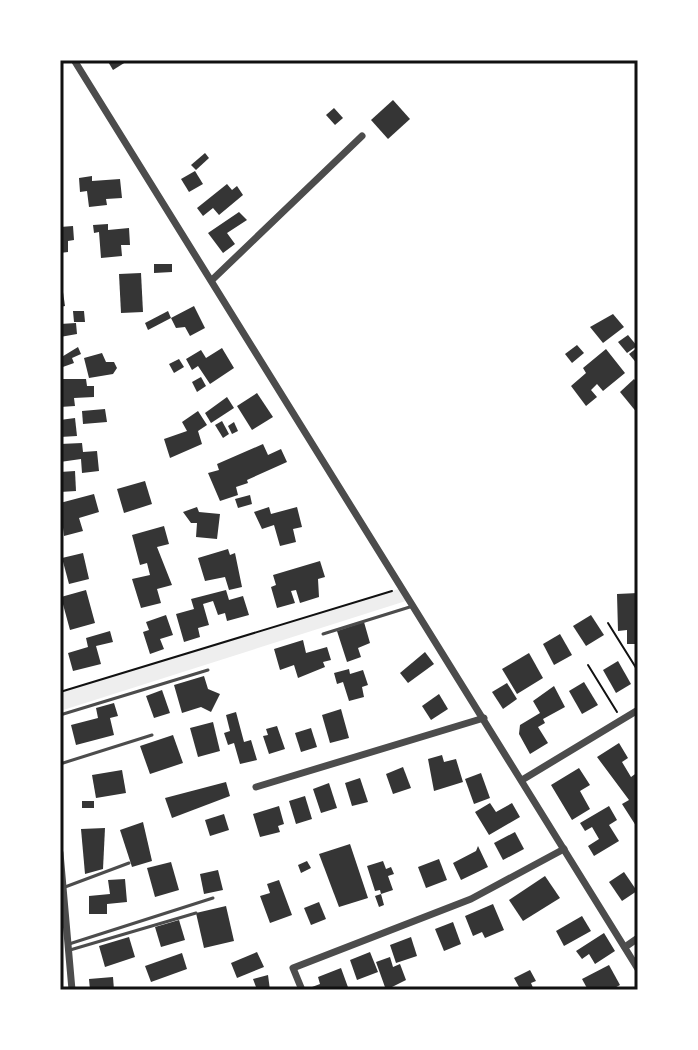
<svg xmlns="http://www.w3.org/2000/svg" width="698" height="1050" font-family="'Golos Text',sans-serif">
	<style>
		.green { fill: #eee }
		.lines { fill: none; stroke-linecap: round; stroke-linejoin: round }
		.stream { stroke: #d9d9d9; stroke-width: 4 }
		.building { fill: #353535 }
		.path { stroke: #111; stroke-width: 2 }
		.service { stroke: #4c4c4c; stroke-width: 3 }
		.minor { stroke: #4c4c4c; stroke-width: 7 }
		.neatline { fill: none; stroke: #111; stroke-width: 3 }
	</style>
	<rect width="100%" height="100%" fill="#fff"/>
	<polygon class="green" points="402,588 409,600 60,711 60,692"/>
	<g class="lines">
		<polyline class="stream" points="637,60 638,61"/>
	</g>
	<g class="building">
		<polygon points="107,60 129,60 113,70"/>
		<polygon points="393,100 410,119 388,139 371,120"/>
		<polygon points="334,108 343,118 335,125 326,115"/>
		<polygon points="205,153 209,158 196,170 191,165"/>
		<polygon points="195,171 203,184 189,192 181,179"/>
		<polygon points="92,176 92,181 120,179 122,198 106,199 107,205 89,207 87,191 80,192 79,178"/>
		<polygon points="227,184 232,190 237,186 243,195 219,215 213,208 203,216 197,208"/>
		<polygon points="239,212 247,220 227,233 235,244 223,253 208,233"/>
		<polygon points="108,224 108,230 129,228 130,245 121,245 122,256 101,258 99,232 94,233 93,225"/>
		<polygon points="73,226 74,240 68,241 68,252 60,253 60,227"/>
		<polygon points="154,264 172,264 172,272 154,273"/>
		<polygon points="60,271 65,306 60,307"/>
		<polygon points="141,273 143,312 121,313 119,274"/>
		<polygon points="194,306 205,328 190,336 185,327 176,328 171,318"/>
		<polygon points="73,311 84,311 85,322 74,322"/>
		<polygon points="168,311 171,318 148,330 145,323"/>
		<polygon points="613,314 624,327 603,343 590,327"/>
		<polygon points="76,323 77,334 60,337 60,324"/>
		<polygon points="628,335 637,346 627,353 618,342"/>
		<polygon points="577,345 584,353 572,363 565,354"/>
		<polygon points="78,347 81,354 72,358 74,363 60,368 60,358"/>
		<polygon points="638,347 638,365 629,354"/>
		<polygon points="222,348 234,368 210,384 198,366 192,370 186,359 201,350 206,358"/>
		<polygon points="606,349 625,373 603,391 597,384 591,390 597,397 586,406 571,386 586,373 583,368"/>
		<polygon points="102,353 106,362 114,362 117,368 113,374 89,378 84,358"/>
		<polygon points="179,359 184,367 174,373 169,364"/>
		<polygon points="201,377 206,386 197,392 192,382"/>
		<polygon points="60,379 86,379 87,386 94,386 94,397 74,398 75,406 60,407"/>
		<polygon points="634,379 638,384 638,414 620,392"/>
		<polygon points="257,393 273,417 252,430 237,406"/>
		<polygon points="227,397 234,408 211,423 205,413"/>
		<polygon points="105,409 107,422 83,424 82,411"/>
		<polygon points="198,411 207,425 198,431 202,444 170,458 164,439 187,431 182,422"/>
		<polygon points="75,418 77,436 60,437 60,420"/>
		<polygon points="222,421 229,434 223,438 215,425"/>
		<polygon points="234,422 238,431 232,434 228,426"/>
		<polygon points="82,443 83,452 97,451 99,471 82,473 81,459 60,462 60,444"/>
		<polygon points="263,444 268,455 281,449 287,462 247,480 248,483 236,487 238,495 220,501 208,473 219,470 217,464"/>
		<polygon points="75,471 76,491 60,492 60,472"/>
		<polygon points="145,481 152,504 124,513 117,489"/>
		<polygon points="94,494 99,512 79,518 83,531 64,536 60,503"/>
		<polygon points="250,495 252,504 238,508 235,499"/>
		<polygon points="197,507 199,512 220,514 217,539 196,537 197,523 191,523 183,512"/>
		<polygon points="269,507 271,514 297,507 302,527 293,529 296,542 280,546 274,525 262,529 254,512"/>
		<polygon points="164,526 169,544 157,547 172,585 157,589 161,603 141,608 132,579 150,575 147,563 140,565 132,535"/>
		<polygon points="228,549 230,555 235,553 242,587 229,590 225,577 205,581 198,558"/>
		<polygon points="83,553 89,579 69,584 62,558"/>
		<polygon points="320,561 325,577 318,579 319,597 300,603 296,590 291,591 295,603 277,608 271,587 276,585 273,575"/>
		<polygon points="86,590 95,623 70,630 61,597"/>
		<polygon points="226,590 229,600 243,596 249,615 227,621 225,613 218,615 213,601 203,604 209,625 198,628 200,637 184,642 176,614 194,609 191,599"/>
		<polygon points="638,593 638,644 627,644 627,630 618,631 617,594"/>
		<polygon points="166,615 173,635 160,639 164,649 150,654 143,632 149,630 146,622"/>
		<polygon points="591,615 604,635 586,646 573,626"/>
		<polygon points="364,622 370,643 358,648 361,657 347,662 337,631"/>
		<polygon points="110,631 113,642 96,646 101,664 73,671 68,653 88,647 86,638"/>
		<polygon points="560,634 572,655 554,665 543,644"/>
		<polygon points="303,640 306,653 327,647 331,660 323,662 325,667 298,678 294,665 280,670 274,649"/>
		<polygon points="425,652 434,664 408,683 400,673"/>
		<polygon points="529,653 543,678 517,694 502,669"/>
		<polygon points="618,661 631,684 616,693 603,670"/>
		<polygon points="349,669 350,674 363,670 368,685 362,687 364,697 349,701 343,682 337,684 334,673"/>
		<polygon points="204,676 208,689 220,694 211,712 201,707 182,713 174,685"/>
		<polygon points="584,682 598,705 582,714 569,691"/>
		<polygon points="507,683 517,699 503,709 492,692"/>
		<polygon points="554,686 565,707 543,719 545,723 538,727 548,743 530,754 519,734 520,725 540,713 533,701"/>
		<polygon points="162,690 170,713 154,718 146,696"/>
		<polygon points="439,694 448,709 431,720 422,706"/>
		<polygon points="114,703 118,716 110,718 114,735 76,745 71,725 98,718 96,708"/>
		<polygon points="341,709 349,738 330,743 322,715"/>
		<polygon points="236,712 244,742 251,740 257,760 240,764 234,743 228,745 224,733 230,731 226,715"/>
		<polygon points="213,722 220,751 198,757 190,728"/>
		<polygon points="277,726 285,749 269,754 263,736 268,735 266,729"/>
		<polygon points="311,728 317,747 301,752 295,733"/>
		<polygon points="173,735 183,763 150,774 140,746"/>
		<polygon points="619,743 628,758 622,762 631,777 638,772 638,829 622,804 629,800 597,757"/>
		<polygon points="442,755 444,762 456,759 463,782 434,791 428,759"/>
		<polygon points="403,767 411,788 393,794 386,774"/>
		<polygon points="579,768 590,785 580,791 590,809 572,820 551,785"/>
		<polygon points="122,770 126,793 96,798 92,775"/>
		<polygon points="481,773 490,798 474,804 465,779"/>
		<polygon points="360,778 368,802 352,806 345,783"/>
		<polygon points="226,782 230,796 172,818 165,798"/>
		<polygon points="329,783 337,808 321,813 313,789"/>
		<polygon points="305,796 312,819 296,824 289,801"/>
		<rect x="82" y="801" width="12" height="7"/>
		<polygon points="490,803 496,812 512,803 520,817 489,835 475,812"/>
		<polygon points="279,806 284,824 278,826 280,832 260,837 253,814"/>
		<polygon points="609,806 617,820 609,825 619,841 594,856 588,846 599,839 592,827 585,831 580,823"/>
		<polygon points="224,814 229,830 210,836 205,820"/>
		<polygon points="143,822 152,861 132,867 120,830"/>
		<polygon points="105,828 103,869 85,874 81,829"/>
		<polygon points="515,832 524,849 503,860 494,843"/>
		<polygon points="350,844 368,898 339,907 319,854"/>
		<polygon points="478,846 488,867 461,880 453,863 476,851"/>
		<polygon points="439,859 447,880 426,888 418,867"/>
		<polygon points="307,861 311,868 301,873 298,865"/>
		<polygon points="383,861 386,869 391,867 394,874 388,876 393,890 381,894 384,905 379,907 375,896 381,894 380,890 375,891 367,866"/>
		<polygon points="171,862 179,890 155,897 147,868"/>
		<polygon points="218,870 223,890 204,894 200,874"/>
		<polygon points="624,872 637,891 622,901 609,882"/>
		<polygon points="545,876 560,898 523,921 509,900"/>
		<polygon points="125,879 127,902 107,904 107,914 89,914 89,896 110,894 108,880"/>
		<polygon points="279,880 292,915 270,923 260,896 270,893 267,884"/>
		<polygon points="319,902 326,919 311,925 304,908"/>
		<polygon points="493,904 504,930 485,938 482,932 473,936 465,916"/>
		<polygon points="226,906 234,941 204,948 196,913"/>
		<polygon points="582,916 591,931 564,946 556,931"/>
		<polygon points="179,920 185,940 161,947 155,927"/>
		<polygon points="453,922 461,944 444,951 435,929"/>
		<polygon points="604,933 615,951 595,964 589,954 582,959 576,951"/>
		<polygon points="129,937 135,957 105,967 99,946"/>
		<polygon points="411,937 417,956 396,963 390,945"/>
		<polygon points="257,952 264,967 237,978 231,963"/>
		<polygon points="370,952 378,972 357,980 350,960"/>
		<polygon points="182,953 187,969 151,982 145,966"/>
		<polygon points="390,957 393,967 400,964 406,980 386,990 376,962"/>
		<polygon points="609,965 620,985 611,990 588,990 582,979"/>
		<polygon points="341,968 349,990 304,990 320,984 318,977"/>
		<polygon points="530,970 536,981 531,983 534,990 513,990 519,987 514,978"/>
		<polygon points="268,975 270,990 250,990 256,987 253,979"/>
		<polygon points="113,977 114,990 90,990 89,979"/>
	</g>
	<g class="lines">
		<g class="path">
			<polyline points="608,623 638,671"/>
			<polyline points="588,665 617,712"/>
			<polyline points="60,692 392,591"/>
		</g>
		<g class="service">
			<polyline points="323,634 413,606"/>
			<polyline points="60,715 208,670"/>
			<polyline points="60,764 152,735"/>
			<polyline points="65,887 129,863"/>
			<polyline points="69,944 213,898"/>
			<polyline points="70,950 196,913"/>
		</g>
		<g class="minor">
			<polyline points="74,60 638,969"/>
			<polyline points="212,280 362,136"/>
			<polyline points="522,780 638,710"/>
			<polyline points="256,787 484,718"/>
			<polyline points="60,853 72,990"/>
			<polyline points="625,947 638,938"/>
			<polyline points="302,990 293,968 471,899 564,849"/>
		</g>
	</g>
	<rect width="698" height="1050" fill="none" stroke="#ffffff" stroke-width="124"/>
	<rect x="62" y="62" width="574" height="926" class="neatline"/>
</svg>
